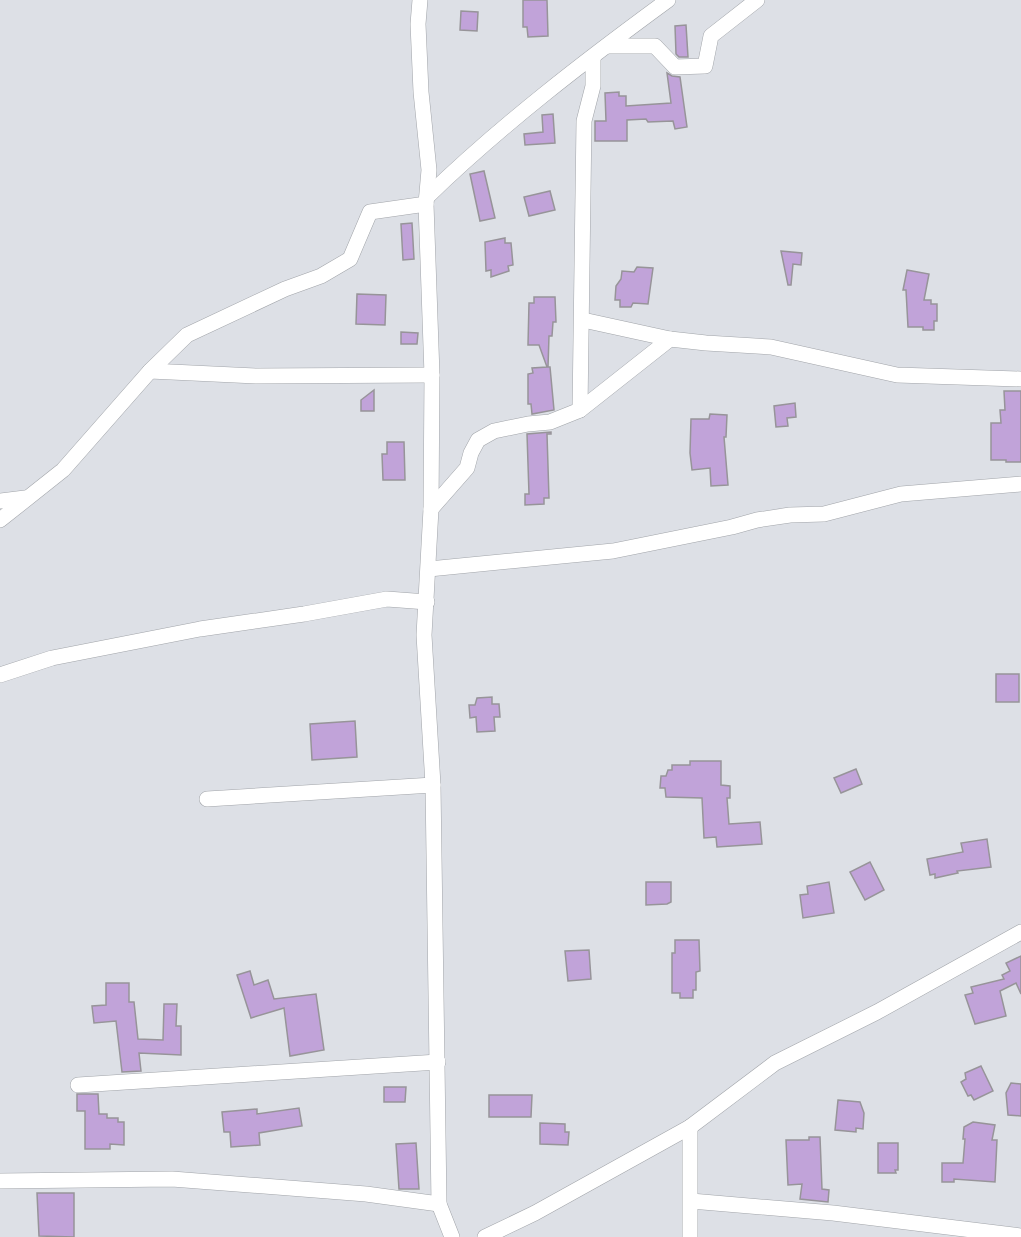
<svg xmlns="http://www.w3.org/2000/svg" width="1021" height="1237" font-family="'Asap Condensed',sans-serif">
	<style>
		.building { fill: #c1a3d9; stroke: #979499; stroke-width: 1.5 }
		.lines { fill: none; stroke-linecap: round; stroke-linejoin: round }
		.minor-casing { stroke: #a1a4a9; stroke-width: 16 }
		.minor { stroke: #fff; stroke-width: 15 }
	</style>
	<rect width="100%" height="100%" fill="#dde0e6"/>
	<g class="building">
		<polygon points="523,0 547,0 548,36 528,37 527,27 523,27"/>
		<polygon points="461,11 478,12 477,31 460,30"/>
		<polygon points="686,25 688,57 679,57 676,54 675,26"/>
		<polygon points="667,73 672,76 680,77 687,127 675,129 673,121 648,122 646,119 627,120 627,141 595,141 595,121 606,121 605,93 619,92 619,96 626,96 626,106 671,103"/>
		<polygon points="553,114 555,143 525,145 524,134 543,132 542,115"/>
		<polygon points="484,171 495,218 480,221 470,174"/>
		<polygon points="550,191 555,210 529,216 524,197"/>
		<polygon points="412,223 414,259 403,260 401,224"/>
		<polygon points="505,238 505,243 511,243 513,265 508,266 509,271 491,277 491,270 486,271 485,242"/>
		<polygon points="781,251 802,253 801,265 793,264 791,285 788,285"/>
		<polygon points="637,267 653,268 648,304 633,303 631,307 620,307 620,300 615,300 616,286 621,279 622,271 634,272"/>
		<polygon points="907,270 929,274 924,300 931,300 931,304 937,304 937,321 934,321 934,330 923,330 923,327 908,327 906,290 903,290"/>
		<polygon points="357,294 386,295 385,325 356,324"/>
		<polygon points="534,297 555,297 556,322 553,322 552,336 549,336 548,367 550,367 554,410 532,414 531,404 528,404 528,374 533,373 532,368 547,367 539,345 528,345 529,303 534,303"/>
		<polygon points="401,332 418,333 417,344 401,344"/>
		<polygon points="374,390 374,411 361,411 361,400"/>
		<polygon points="1004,391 1021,391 1021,462 1006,462 1006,460 991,460 991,423 1001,423 1000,410 1005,410"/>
		<polygon points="795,403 796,417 787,418 788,426 776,427 774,406"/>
		<polygon points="710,414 727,415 726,437 724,437 728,485 711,486 710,468 692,470 690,453 691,419 709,419"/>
		<polygon points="551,432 551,434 547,434 549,498 544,498 544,504 525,505 525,494 529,494 527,434"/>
		<polygon points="387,442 404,442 405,480 383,480 382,454 387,454"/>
		<rect x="996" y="674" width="23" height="28"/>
		<polygon points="492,697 492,704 499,704 500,717 494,717 495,731 477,732 476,717 470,718 469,705 475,705 477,698"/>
		<polygon points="355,721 357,757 312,760 310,724"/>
		<polygon points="690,761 721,761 721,785 730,786 730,798 727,798 729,824 760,822 762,844 717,847 716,837 704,838 702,798 666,797 665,788 660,788 661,776 666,776 668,770 672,770 672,765 690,765"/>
		<polygon points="856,769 862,784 841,793 834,778"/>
		<polygon points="987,839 991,867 957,871 958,873 935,878 935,874 930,875 927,859 963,852 961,843"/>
		<polygon points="870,862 884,890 865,900 850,872"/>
		<polygon points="646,882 671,882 671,902 667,904 646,905"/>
		<polygon points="829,882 834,913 803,918 800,895 808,894 807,886"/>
		<polygon points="675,940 699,940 700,971 696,972 696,990 693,990 693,998 680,998 680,993 672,993 672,953 675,953"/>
		<polygon points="589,950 591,979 568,981 565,951"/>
		<polygon points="1021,956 1021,994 1016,983 1000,991 1006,1016 975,1024 965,995 973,993 971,987 1004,979 1002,975 1010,971 1006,963"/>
		<polygon points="250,971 254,985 268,980 274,999 316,994 324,1050 290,1056 284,1008 251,1018 237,975"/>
		<polygon points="106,983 129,983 129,1002 134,1002 138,1039 163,1040 164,1004 177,1004 176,1026 181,1026 181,1055 139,1053 141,1071 122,1072 116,1021 94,1023 92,1006 106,1005"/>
		<polygon points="981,1066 993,1091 974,1100 971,1095 968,1096 961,1082 966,1079 965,1073"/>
		<polygon points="1011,1083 1021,1084 1021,1116 1008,1115 1006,1093"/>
		<polygon points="384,1087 406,1087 405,1102 384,1102"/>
		<polygon points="77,1094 98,1094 99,1114 107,1114 107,1118 118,1118 118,1122 124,1122 124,1145 110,1144 110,1149 85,1149 85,1111 77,1111"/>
		<polygon points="489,1095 532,1095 531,1117 489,1117"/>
		<polygon points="838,1100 860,1102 864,1113 863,1129 856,1128 856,1132 835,1130"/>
		<polygon points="299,1108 302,1126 259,1133 260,1145 231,1147 230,1132 224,1132 222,1112 257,1109 257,1114"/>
		<polygon points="973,1122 995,1125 992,1140 997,1140 995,1182 954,1179 954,1182 942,1182 942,1163 963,1163 965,1139 963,1139 964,1127"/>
		<polygon points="540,1123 565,1124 565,1132 569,1132 568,1145 540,1144"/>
		<polygon points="809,1137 820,1137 822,1189 829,1190 828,1202 800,1199 802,1184 788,1185 786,1140 809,1140"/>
		<polygon points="416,1143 419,1189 399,1189 396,1144"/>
		<polygon points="878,1143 898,1143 898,1170 895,1170 896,1173 878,1173"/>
		<polygon points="37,1193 74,1193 74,1237 39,1236"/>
	</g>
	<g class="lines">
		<defs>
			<g id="minor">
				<polyline points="420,0 418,24 421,92 429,170 426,204 432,375 431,509 424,635 433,785 439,1204 452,1237"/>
				<polyline points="607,46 655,46 675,67 705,66 711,36 757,0"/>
				<path d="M427,197C500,126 586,60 668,0"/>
				<polyline points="583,320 670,339 706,343 771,347 897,375 1021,379"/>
				<polyline points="150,371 256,376 432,375"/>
				<polyline points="580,410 584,121 593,86 593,57"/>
				<polyline points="0,501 25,498"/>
				<polyline points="431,509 467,468 471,453 478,440 494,431 528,424 550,422 580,410 670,339"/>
				<polyline points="0,520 63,470 150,371 187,335 285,289 321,276 350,259 370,212 426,204"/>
				<polyline points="429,569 613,551 732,527 757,520 790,515 824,514 901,494 1021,484"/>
				<polyline points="0,675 52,658 200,629 304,614 387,599 427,602"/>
				<polyline points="207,799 433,785"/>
				<polyline points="78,1085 438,1062"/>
				<polyline points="0,1181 172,1179 366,1194 439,1204"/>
				<polyline points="691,1201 833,1213 1021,1236"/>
				<polyline points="485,1237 535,1213 690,1127 775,1063 877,1012 1021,932"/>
				<polyline points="690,1237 690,1127"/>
			</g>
		</defs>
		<use href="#minor" class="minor-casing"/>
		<use href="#minor" class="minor"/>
	</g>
</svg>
